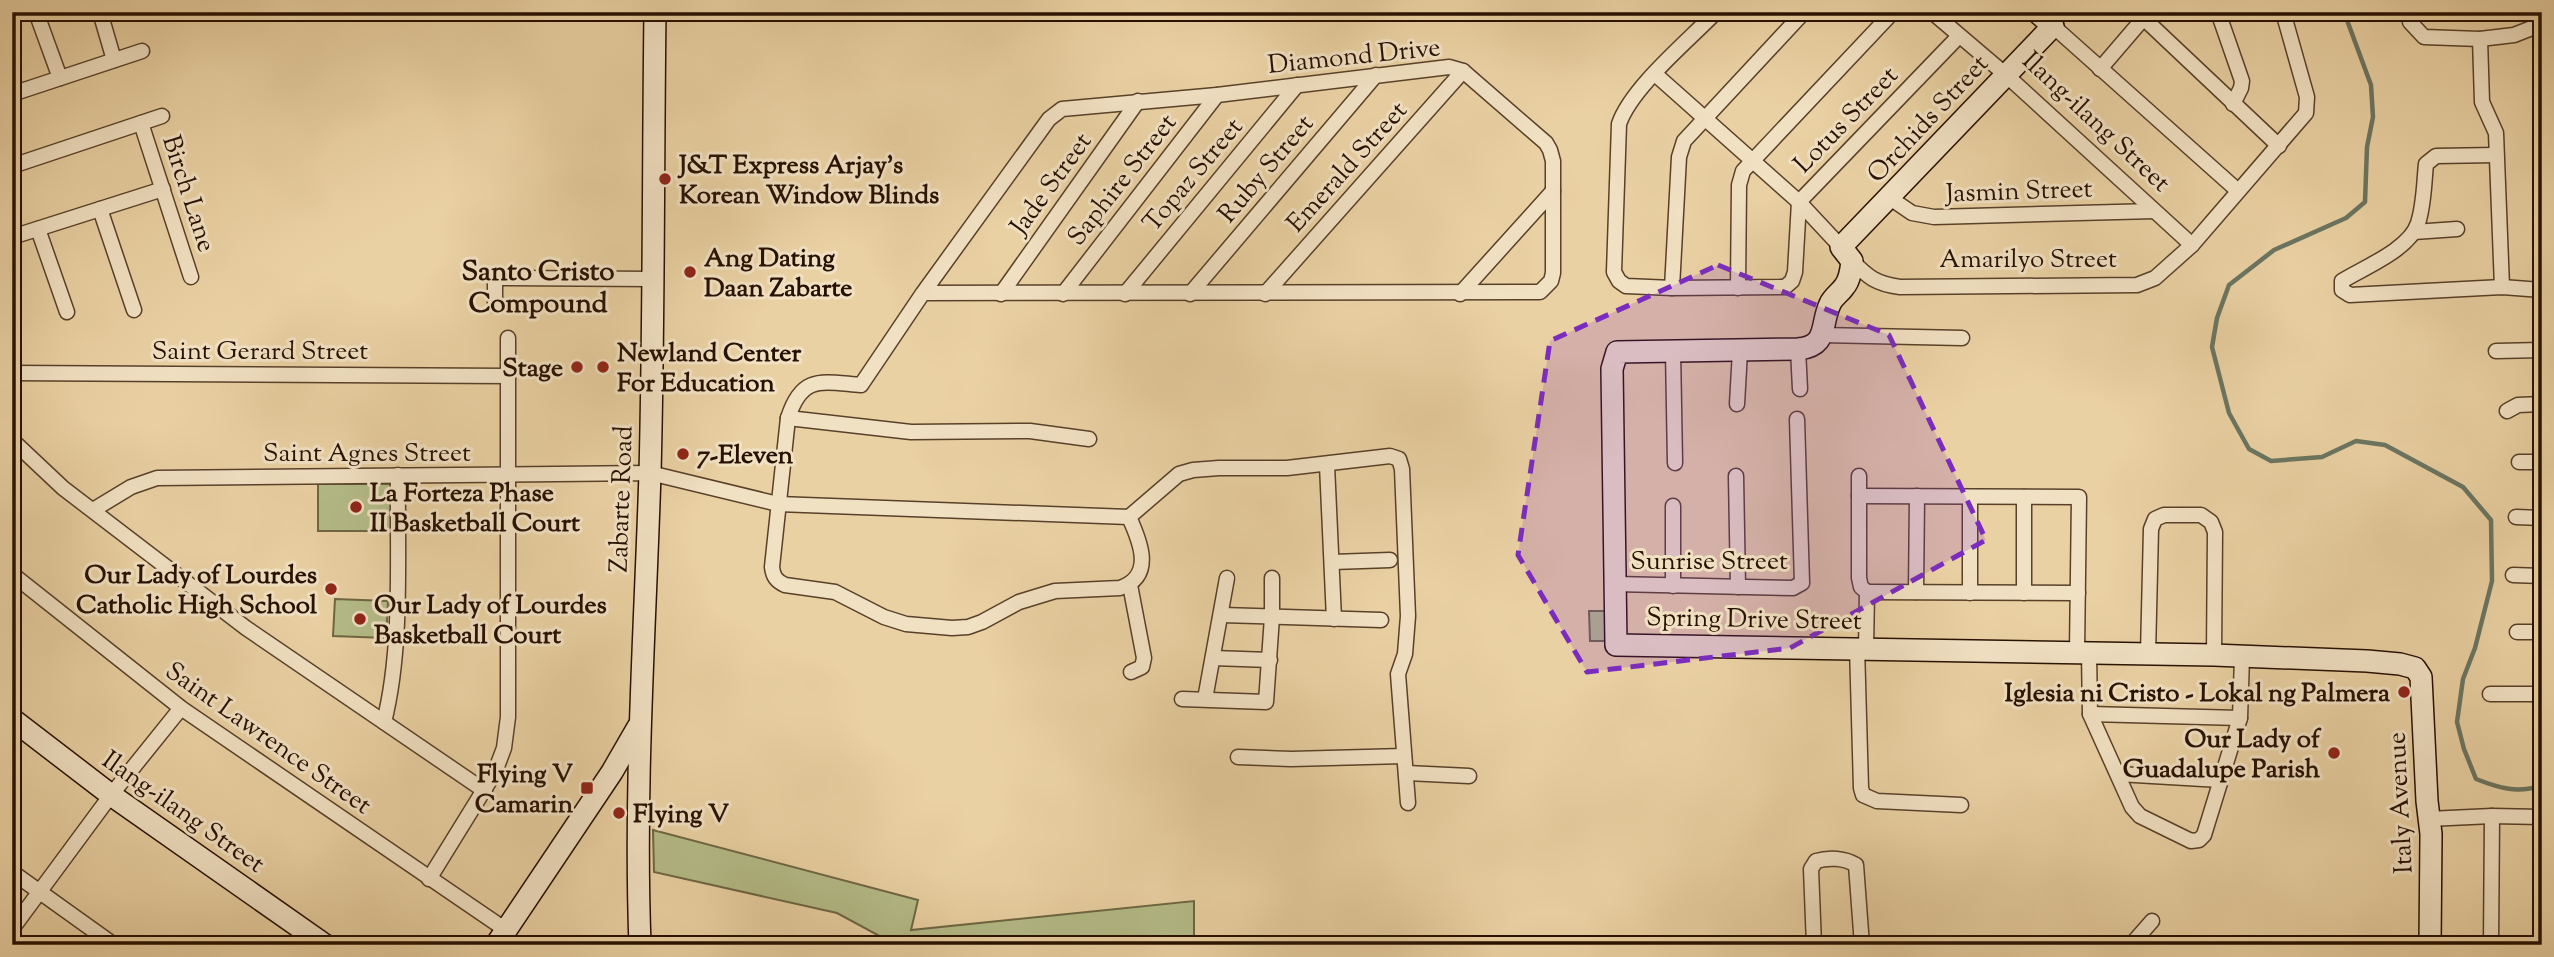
<svg xmlns="http://www.w3.org/2000/svg" width="2554" height="957" font-family="'Sorts Mill Goudy',serif">
	<style>
		.green { fill: #b4bc88; stroke: #6e6644; stroke-width: 2 }
		.lines { fill: none; stroke-linecap: round; stroke-linejoin: round }
		.stream { stroke: #6b7561; stroke-width: 4.5 }
		.street-casing { stroke: #584029; stroke-width: 17 }
		.secondary-casing { stroke: #271000; stroke-width: 24 }
		.street { stroke: #f1e1c3; stroke-width: 14 }
		.secondary { stroke: #f1e1c3; stroke-width: 21 }
		.marked { fill: #7b2cbf; fill-opacity: 0.2; stroke: #7b2cbf; stroke-width: 5; stroke-dasharray: 14 9; stroke-linejoin: round }
		.poi-dot { fill: #8f2418; stroke: #f1e1c3; stroke-width: 2.5 }
		.labels { text-anchor: middle; stroke-width: 6; stroke-linejoin: round; paint-order: stroke }
		.street-label { font-size: 26px; fill: #271000; stroke: #f1e1c3 }
		.poi-label { font-size: 26px; font-weight: bold; fill: #271000; stroke: #f1e1c3; text-anchor: start }
		.neighbourhood-label { font-size: 28px; font-weight: bold; fill: #271000; stroke: #f1e1c3 }
	</style>
	<rect width="100%" height="100%" fill="#ead1a3"/>
	<filter id="stains"><feTurbulence type="fractalNoise" baseFrequency=".00286" numOctaves="4"/><feColorMatrix values="0 0 0 0 .2 0 0 0 0 .09 0 0 0 0 .02 0 0 0 .5 -.17"/></filter>
	<radialGradient id="worn" r=".72"><stop offset=".6" stop-color="#630" stop-opacity="0"/><stop offset="1" stop-color="#630" stop-opacity=".3"/></radialGradient>
	<g class="green">
		<rect x="318" y="484" width="76" height="47"/>
		<polygon points="335,599 388,601 386,638 333,636"/>
		<polygon points="1589,611 1611,611 1610,641 1590,641"/>
		<polygon points="653,830 918,900 911,930 1194,901 1194,945 896,945 837,913 654,872"/>
	</g>
	<g class="lines">
		<path class="stream" d="M2344,12L2371,85L2373,117L2367,147L2365,202L2346,218L2274,250L2229,285L2217,318L2212,347L2229,413L2249,449L2271,461L2322,457L2356,441L2385,445L2463,487L2491,520L2492,581L2475,648L2463,679L2457,722L2464,749L2476,779C2499,788 2518,794 2542,785"/>
		<defs>
			<g id="street">
				<polyline points="36,12 60,78"/>
				<polyline points="100,12 114,60"/>
				<path d="M1716,12C1688,41 1631,88 1619,124L1614,272L1619,281L1626,286L1672,288L1785,287L1792,281L1795,272L1799,202L1959,36"/>
				<polyline points="1932,12 2006,75 2192,245"/>
				<polyline points="2137,12 2279,146"/>
				<polyline points="2218,12 2242,81 2241,88 2233,104"/>
				<polyline points="2409,12 2410,22 2424,37 2480,39 2514,35 2542,24"/>
				<polyline points="2053,26 2237,190"/>
				<polyline points="2480,39 2482,102 2496,133 2502,287"/>
				<polyline points="2100,69 2148,13"/>
				<polyline points="1655,74 1799,202 1841,247"/>
				<polyline points="12,94 142,51"/>
				<polyline points="141,123 191,277"/>
				<path d="M2496,155L2436,156L2426,164C2424,183 2424,205 2418,223C2410,249 2365,267 2342,281V290L2350,295L2502,287L2542,290"/>
				<polyline points="12,166 162,116"/>
				<polyline points="1890,198 1912,213 1934,217 2154,211"/>
				<polyline points="100,209 134,310"/>
				<polyline points="38,229 67,312"/>
				<polyline points="2414,232 2457,229"/>
				<polyline points="12,237 163,189"/>
				<path d="M1852,261C1868,277 1876,284 1900,287L2137,285L2155,278L2192,245L2306,113L2307,97L2283,12"/>
				<polyline points="1672,288 1679,157 1684,141 1804,12"/>
				<polyline points="1738,288 1739,185 1743,171 1893,12"/>
				<path d="M923,293L1540,292L1551,281L1553,273V161L1550,150L1546,143L1463,71L1449,67L1217,95L1062,109L1049,119L923,293L861,385C822,382 802,374 788,418L772,567C773,576 776,581 785,585L835,592L884,617L906,624L952,628L968,627L982,622L1019,602L1055,591L1120,588C1155,576 1140,541 1129,517"/>
				<polyline points="1001,294 1138,101"/>
				<polyline points="1063,294 1217,95"/>
				<polyline points="1125,294 1297,85"/>
				<polyline points="1190,294 1376,75"/>
				<polyline points="1265,294 1463,71"/>
				<polyline points="1460,294 1553,191"/>
				<polyline points="495,306 495,278 652,279"/>
				<polyline points="1822,335 1962,338"/>
				<polyline points="1798,349 1800,389"/>
				<polyline points="1673,351 1675,463"/>
				<polyline points="2496,351 2542,350"/>
				<polyline points="12,373 508,376"/>
				<polyline points="1737,404 1740,351"/>
				<polyline points="2507,411 2518,405 2542,404"/>
				<polyline points="788,418 911,432 1030,431 1089,439"/>
				<polyline points="12,440 63,488 246,628 485,791"/>
				<polyline points="2519,462 2542,462"/>
				<polyline points="1327,465 1334,619"/>
				<polyline points="1736,476 1738,587"/>
				<polyline points="1859,476 1859,578 1861,587 1867,592 1866,648"/>
				<polyline points="1859,496 2079,497 2077,652"/>
				<polyline points="1970,497 1970,593"/>
				<polyline points="1673,506 1673,586"/>
				<polyline points="93,510 131,487 157,478 650,473 778,504 1129,517 1179,474 1193,470 1219,468 1287,468 1390,456 1399,459 1402,469 1408,616 1405,654 1398,674 1408,803"/>
				<polyline points="2516,517 2542,518"/>
				<polyline points="1333,562 1390,560"/>
				<polyline points="12,574 181,708 506,930"/>
				<polyline points="2513,575 2542,576"/>
				<polyline points="1615,584 1793,588 1802,583 1797,419"/>
				<polyline points="1130,585 1144,658 1142,667 1131,672"/>
				<polyline points="1867,592 2078,593"/>
				<polyline points="1916,592 1917,496"/>
				<polyline points="2024,593 2024,497"/>
				<polyline points="1222,615 1381,620"/>
				<polyline points="2517,632 2542,632"/>
				<polyline points="1857,647 1861,788 1863,795 1877,801 1961,805"/>
				<polyline points="2089,653 2090,714 2132,807 2140,816 2191,841 2199,840 2204,835 2240,718 2242,657"/>
				<polyline points="2148,654 2151,529 2155,519 2164,515 2201,515 2211,522 2215,532 2214,655"/>
				<polyline points="1213,658 1270,660"/>
				<polyline points="2490,694 2542,694"/>
				<polyline points="1182,699 1266,702 1272,617 1272,578"/>
				<polyline points="1205,699 1227,578"/>
				<polyline points="2090,714 2240,718"/>
				<path d="M384,722C403,647 397,554 398,475"/>
				<polyline points="1238,757 1291,759 1404,756"/>
				<polyline points="1407,773 1469,776"/>
				<polyline points="2118,774 2220,780"/>
				<polyline points="2428,819 2492,816 2542,817"/>
				<polyline points="12,872 114,945"/>
				<polyline points="429,879 495,772 504,748 508,717 508,338"/>
				<polyline points="12,929 111,795 181,708"/>
				<path d="M1814,945L1811,869L1816,861C1829,857 1845,858 1856,865L1862,945"/>
				<polyline points="2131,945 2152,921"/>
				<polyline points="2491,945 2492,816"/>
			</g>
			<g id="secondary">
				<path d="M2037,12L2053,26L1841,247L1852,261C1851,270 1850,280 1844,287C1840,293 1833,297 1830,304C1820,325 1829,346 1798,349L1617,352L1612,369L1616,645L2214,655L2367,661L2400,664L2415,668L2421,677L2427,801L2431,834L2430,945"/>
				<polyline points="12,719 111,795 325,945"/>
				<polyline points="496,945 612,772 638,727"/>
				<path d="M640,945C634,787 645,631 650,473C654,320 653,166 655,12"/>
			</g>
		</defs>
		<use href="#street" class="street-casing"/>
		<use href="#secondary" class="secondary-casing"/>
		<use href="#street" class="street"/>
		<use href="#secondary" class="secondary"/>
	</g>
	<path class="marked" d="M1718,265L1889,335L1986,540L1790,648L1587,672L1518,555L1550,341Z"/>
	<g class="poi-dot">
		<circle cx="665" cy="179" r="7"/>
		<circle cx="690" cy="272" r="7"/>
		<circle cx="577" cy="367" r="7"/>
		<circle cx="603" cy="367" r="7"/>
		<circle cx="683" cy="454" r="7"/>
		<circle cx="356" cy="507" r="7"/>
		<circle cx="331" cy="589" r="7"/>
		<circle cx="360" cy="619" r="7"/>
		<circle cx="2404" cy="692" r="7"/>
		<circle cx="2334" cy="753" r="7"/>
		<rect x="580" y="781" width="14" height="14" rx="3.5"/>
		<circle cx="619" cy="813" r="7"/>
	</g>
	<g class="labels">
		<g class="street-label">
			<text transform="translate(1354 55) rotate(-6)" y="9">Diamond Drive</text>
			<text transform="translate(1927 118) rotate(-47)" y="9">Orchids Street</text>
			<text transform="translate(1845 119) rotate(-46)" y="9">Lotus Street</text>
			<text transform="translate(2097 121) rotate(43)" y="9">Ilang-ilang Street</text>
			<text transform="translate(1346 166) rotate(-48)" y="9">Emerald Street</text>
			<text transform="translate(1265 168) rotate(-50)" y="9">Ruby Street</text>
			<text transform="translate(1192 174) rotate(-50)" y="9">Topaz Street</text>
			<text transform="translate(1121 179) rotate(-52)" y="9">Saphire Street</text>
			<text transform="translate(1050 183) rotate(-54)" y="9">Jade Street</text>
			<text transform="translate(2019 190) rotate(-2)" y="9">Jasmin Street</text>
			<text transform="translate(190 193) rotate(72)" y="9">Birch Lane</text>
			<text x="2028" y="267">Amarilyo Street</text>
			<text x="260" y="359">Saint Gerard Street</text>
			<text x="367" y="461">Saint Agnes Street</text>
			<text transform="translate(620 499) rotate(-88)" y="9">Zabarte Road</text>
			<text x="1709" y="569">Sunrise Street</text>
			<text transform="translate(1754 618) rotate(1)" y="9">Spring Drive Street</text>
			<text transform="translate(269 737) rotate(35)" y="9">Saint Lawrence Street</text>
			<text transform="translate(2399 803) rotate(-93)" y="9">Italy Avenue</text>
			<text transform="translate(184 811) rotate(35)" y="9">Ilang-ilang Street</text>
		</g>
		<g class="poi-label">
			<text x="679" y="173">J&amp;T Express Arjay's<tspan x="679" dy="30">Korean Window Blinds</tspan></text>
			<text x="704" y="266">Ang Dating<tspan x="704" dy="30">Daan Zabarte</tspan></text>
			<text x="617" y="361">Newland Center<tspan x="617" dy="30">For Education</tspan></text>
			<text x="563" y="376" text-anchor="end">Stage</text>
			<text x="697" y="463">7-Eleven</text>
			<text x="370" y="501">La Forteza Phase<tspan x="370" dy="30">II Basketball Court</tspan></text>
			<text x="317" y="583" text-anchor="end">Our Lady of Lourdes<tspan x="317" dy="30">Catholic High School</tspan></text>
			<text x="374" y="613">Our Lady of Lourdes<tspan x="374" dy="30">Basketball Court</tspan></text>
			<text x="2390" y="701" text-anchor="end">Iglesia ni Cristo - Lokal ng Palmera</text>
			<text x="2320" y="747" text-anchor="end">Our Lady of<tspan x="2320" dy="30">Guadalupe Parish</tspan></text>
			<text x="573" y="782" text-anchor="end">Flying V<tspan x="573" dy="30">Camarin</tspan></text>
			<text x="633" y="822">Flying V</text>
		</g>
		<g class="neighbourhood-label">
			<text x="538" y="280">Santo Cristo<tspan x="538" dy="32">Compound</tspan></text>
		</g>
	</g>
	<rect width="2554" height="957" fill="none" stroke="#ead1a3" stroke-width="42"/>
	<rect x="14" y="14" width="2526" height="929" fill="none" stroke="#271000" stroke-width="3.5"/>
	<rect x="21" y="21" width="2512" height="915" fill="none" stroke="#271000" stroke-width="2"/>
	<rect width="100%" height="100%" filter="url(#stains)"/>
	<rect width="100%" height="100%" fill="url(#worn)"/>
</svg>
